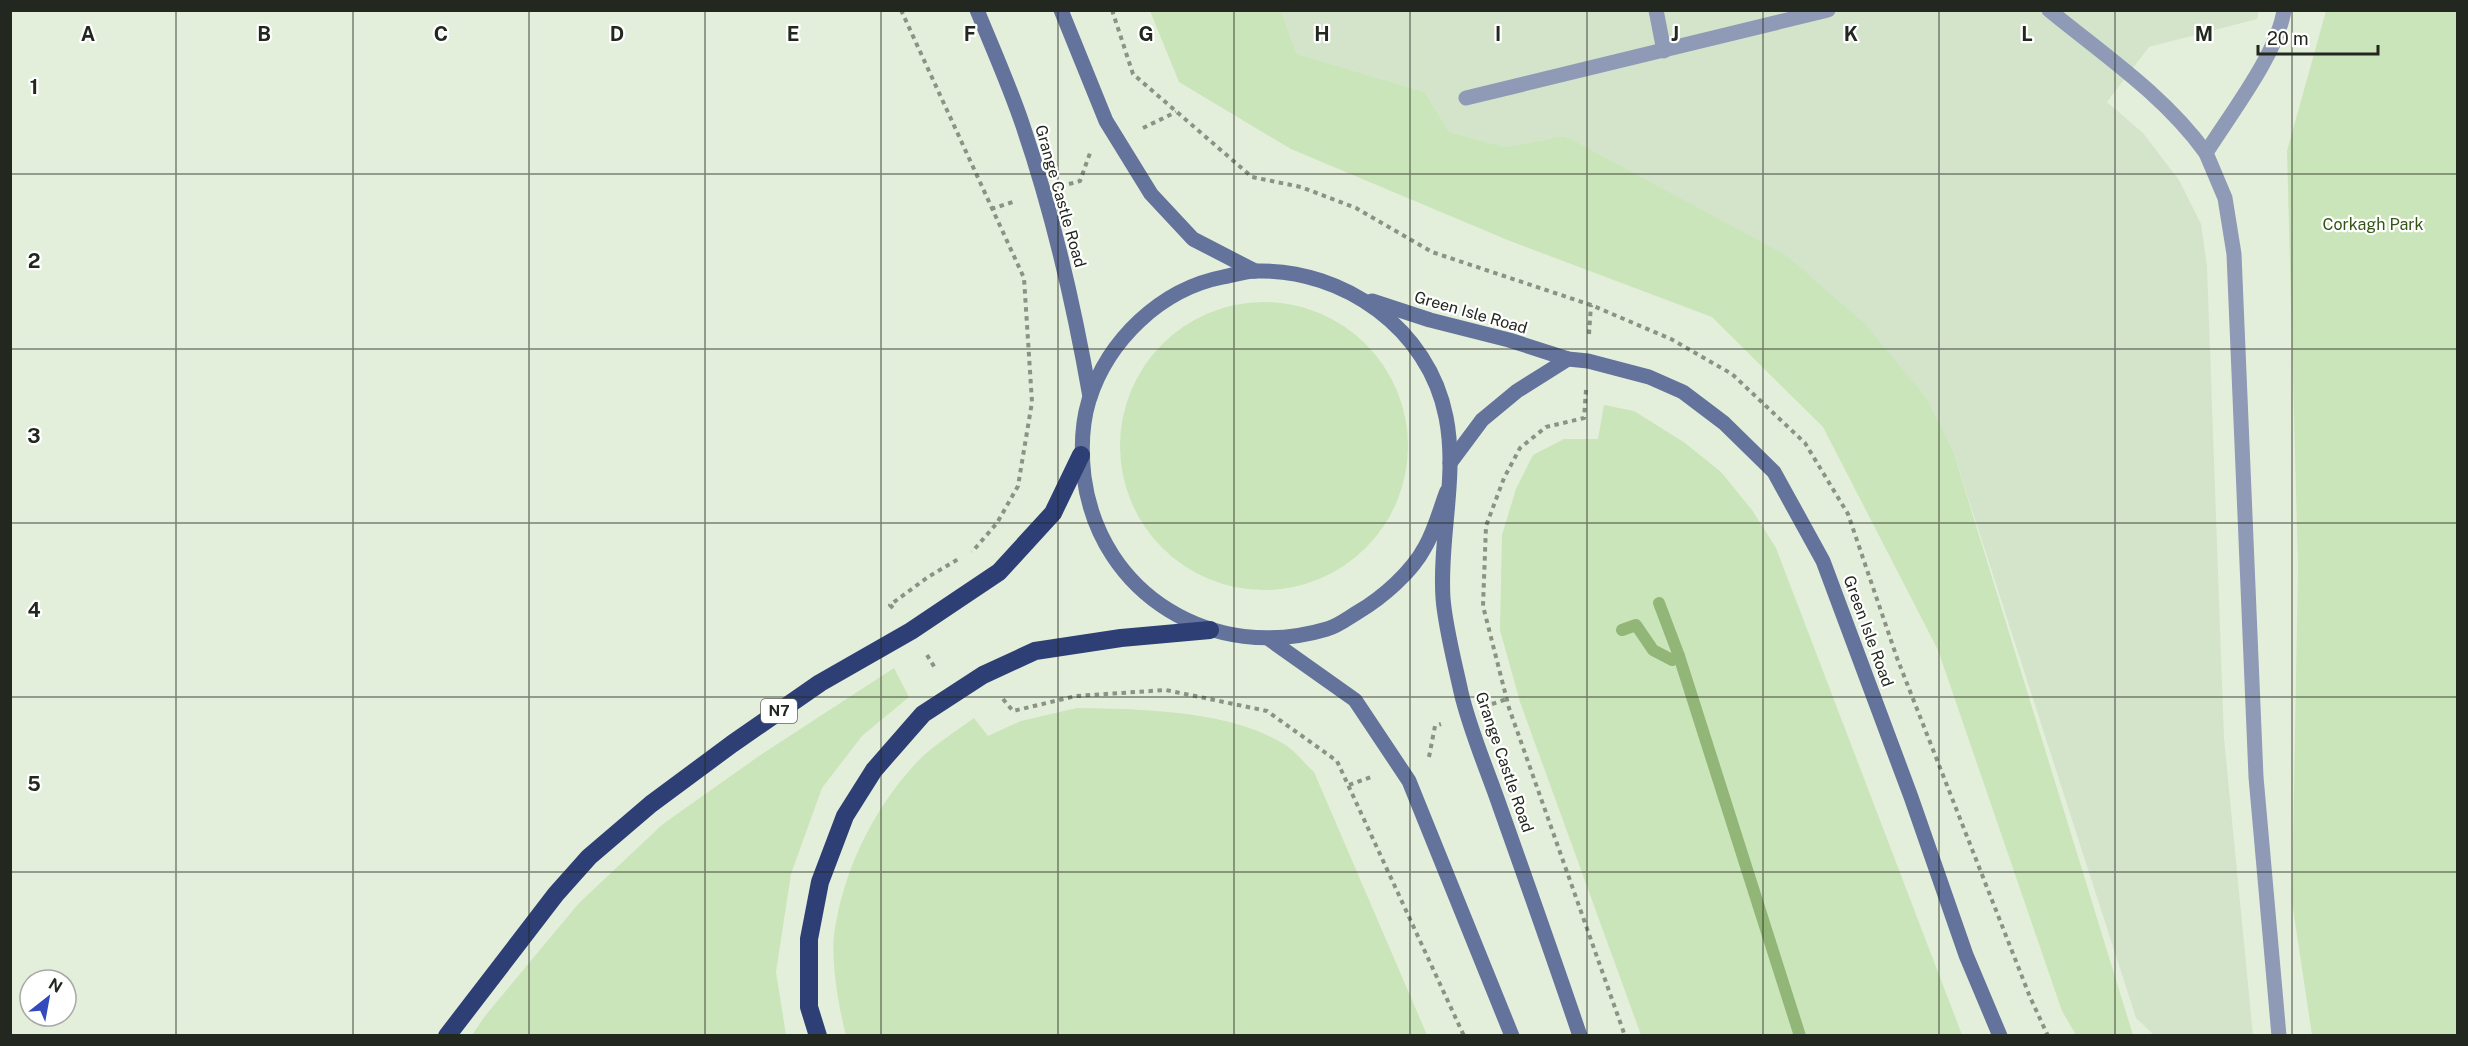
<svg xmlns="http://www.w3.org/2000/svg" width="2468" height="1046" font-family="'Public Sans',sans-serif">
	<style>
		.built { fill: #d4e4ca }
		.green { fill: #cae5b9 }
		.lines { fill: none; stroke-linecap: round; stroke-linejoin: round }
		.stream { stroke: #91b677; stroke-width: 12 }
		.path { stroke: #8b9385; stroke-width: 4; stroke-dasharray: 4.5 4.5; stroke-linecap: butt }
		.lane { stroke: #8f9ab6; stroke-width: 15 }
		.secondary { stroke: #64739b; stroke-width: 15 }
		.highway { stroke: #2e3f76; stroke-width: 18 }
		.grid { fill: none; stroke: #22271f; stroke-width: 1.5; stroke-opacity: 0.55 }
		.labels { text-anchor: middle; stroke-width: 4.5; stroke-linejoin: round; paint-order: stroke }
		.shield { fill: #fff; stroke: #646862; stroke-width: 1.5 }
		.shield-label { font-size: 15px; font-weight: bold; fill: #22271f }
		.street-label { font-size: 16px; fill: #22271f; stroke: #fff }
		.park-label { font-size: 16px; fill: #345513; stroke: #fff }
		.grid-label { font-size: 20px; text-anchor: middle; font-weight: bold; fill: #22271f; stroke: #fff; stroke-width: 4.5; stroke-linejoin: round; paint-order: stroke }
	</style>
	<rect width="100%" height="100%" fill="#e3efdb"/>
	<polygon class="built" points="1281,11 2259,11 2257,19 2149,47 2107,102 2143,133 2179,180 2201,224 2207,266 2224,738 2253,1035 2154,1035 2136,1018 1954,454 1566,136 1505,147 1449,132 1425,92 1297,54"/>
	<g class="green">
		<polygon points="1150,11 1281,11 1297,54 1425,92 1449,132 1505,147 1565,136 1787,256 1865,324 1927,399 1954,454 2133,1035 2076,1035 2062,1011 1938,650 1823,427 1712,317 1510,241 1291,149 1179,82"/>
		<polygon points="2326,11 2457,11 2457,1035 2312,1035 2292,902 2298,567 2287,151"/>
		<circle cx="1264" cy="446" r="144"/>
		<polygon points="1604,405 1634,411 1685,443 1721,472 1752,510 1776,548 1962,1035 1641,1035 1520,702 1500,630 1502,535 1516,489 1533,455 1564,439 1598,439"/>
		<polygon points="894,668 909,697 862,736 822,788 791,874 776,972 786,1035 472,1035 485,1016 579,903 663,824 759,756"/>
		<path d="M1077,708C1141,709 1232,710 1287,746C1297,753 1305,764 1314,772L1427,1035H846C839,1010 831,962 834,935C843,871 872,811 916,763C932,746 955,732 974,718L988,736L1021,721Z"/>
	</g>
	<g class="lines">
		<g class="stream">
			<polyline points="1659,603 1679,656 1800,1036"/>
			<polyline points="1622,630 1636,625 1653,650 1672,660 1679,656"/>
		</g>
		<g class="path">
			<polyline points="901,10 1024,278 1032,402 1018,486 997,523 972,552"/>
			<polyline points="1112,10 1133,74 1252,177 1301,187 1356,208 1432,252 1591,305 1671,339 1732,374 1805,443 1848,514 1897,658 2030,997 2048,1036"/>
			<polyline points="1143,128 1176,112"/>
			<polyline points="1069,184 1080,181 1090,153 1092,152"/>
			<polyline points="991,209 1016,201"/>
			<polyline points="1589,334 1591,305"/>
			<polyline points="1586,390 1584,418 1546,427 1520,448 1504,478 1486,526 1483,606 1509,708 1625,1036"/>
			<polyline points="893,608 890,605 928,577 960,558"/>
			<polyline points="927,655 935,668 936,667"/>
			<polyline points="1003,699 1013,711 1076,696 1166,690 1267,711 1337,761 1464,1036"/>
			<polyline points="1492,704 1507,699"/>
			<polyline points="1429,757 1435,726 1441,724"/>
			<polyline points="1349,785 1374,776"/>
		</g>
		<g class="lane">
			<polyline points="1656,10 1664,51"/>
			<path d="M2049,10C2104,55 2164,95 2206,153"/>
			<polyline points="1466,98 1828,10"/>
			<path d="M2279,1036L2256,777L2234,254L2225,198L2206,153C2229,116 2278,53 2284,10"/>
		</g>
		<g class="secondary">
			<path d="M977,10C993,49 1010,87 1023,126C1053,214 1074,305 1090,397"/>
			<polyline points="1061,10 1106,121 1151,194 1193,239 1255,271"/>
			<polyline points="1372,301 1430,320 1509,340 1568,359 1588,361 1649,377 1683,392 1724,423 1774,472 1823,561 1911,797 1966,955 2000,1036"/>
			<polyline points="1450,463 1482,420 1517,391 1568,359"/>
			<path d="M1447,491C1440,509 1435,530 1425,547C1412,572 1382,598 1358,612C1348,618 1338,626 1327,629C1214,663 1100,596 1084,477C1081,451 1081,426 1089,400C1108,340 1161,289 1223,277C1234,275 1246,271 1257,271C1344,269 1429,329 1446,417C1458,477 1439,538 1443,598C1445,626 1455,664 1461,692C1470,731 1487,769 1500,807C1527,883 1554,959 1580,1036"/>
			<polyline points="1269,639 1355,700 1409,781 1512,1036"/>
		</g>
		<g class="highway">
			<polyline points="447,1036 556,894 589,857 651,804 732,744 820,683 911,631 999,572 1053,513 1081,455"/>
			<polyline points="818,1036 809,1007 809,939 820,882 845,816 874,770 923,714 983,675 1035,651 1121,638 1210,630"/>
		</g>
	</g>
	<path class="grid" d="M176,10V1036M353,10V1036M529,10V1036M705,10V1036M881,10V1036M1058,10V1036M1234,10V1036M1410,10V1036M1587,10V1036M1763,10V1036M1939,10V1036M2115,10V1036M2292,10V1036M10,174H2458M10,349H2458M10,523H2458M10,697H2458M10,872H2458"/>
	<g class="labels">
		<rect class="shield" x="761" y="699" width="36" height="24" rx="4.5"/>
		<g class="shield-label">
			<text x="779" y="716">N7</text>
		</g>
		<g class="street-label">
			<text transform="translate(1061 196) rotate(74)" y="6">Grange Castle Road</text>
			<text transform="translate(1471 312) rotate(16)" y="6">Green Isle Road</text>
			<text transform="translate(1869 631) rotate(70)" y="6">Green Isle Road</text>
			<text transform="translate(1505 762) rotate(71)" y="6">Grange Castle Road</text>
		</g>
		<g class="park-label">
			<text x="2373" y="230">Corkagh Park</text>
		</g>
	</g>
	<g class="grid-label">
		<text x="88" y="41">A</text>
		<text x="264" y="41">B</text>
		<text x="441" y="41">C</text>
		<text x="617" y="41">D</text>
		<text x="793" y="41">E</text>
		<text x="970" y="41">F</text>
		<text x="1146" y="41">G</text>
		<text x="1322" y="41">H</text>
		<text x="1498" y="41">I</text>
		<text x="1675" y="41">J</text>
		<text x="1851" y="41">K</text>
		<text x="2027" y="41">L</text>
		<text x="2204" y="41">M</text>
		<text x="34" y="94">1</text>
		<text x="34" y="268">2</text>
		<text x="34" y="443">3</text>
		<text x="34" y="617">4</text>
		<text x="34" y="791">5</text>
	</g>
	<rect width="2468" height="1046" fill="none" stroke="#22271f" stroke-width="24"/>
	<g transform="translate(48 998) rotate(31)"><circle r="28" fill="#ffffff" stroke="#a7a9a5" stroke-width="1.5"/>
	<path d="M0-4.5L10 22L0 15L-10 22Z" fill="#324abc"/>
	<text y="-9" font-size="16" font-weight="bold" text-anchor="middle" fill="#22271f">N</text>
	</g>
	<path d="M2258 45v9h120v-9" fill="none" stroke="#22271f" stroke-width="3"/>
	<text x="2267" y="45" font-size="18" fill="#22271f" stroke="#ffffff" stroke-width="4.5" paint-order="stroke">20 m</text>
</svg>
